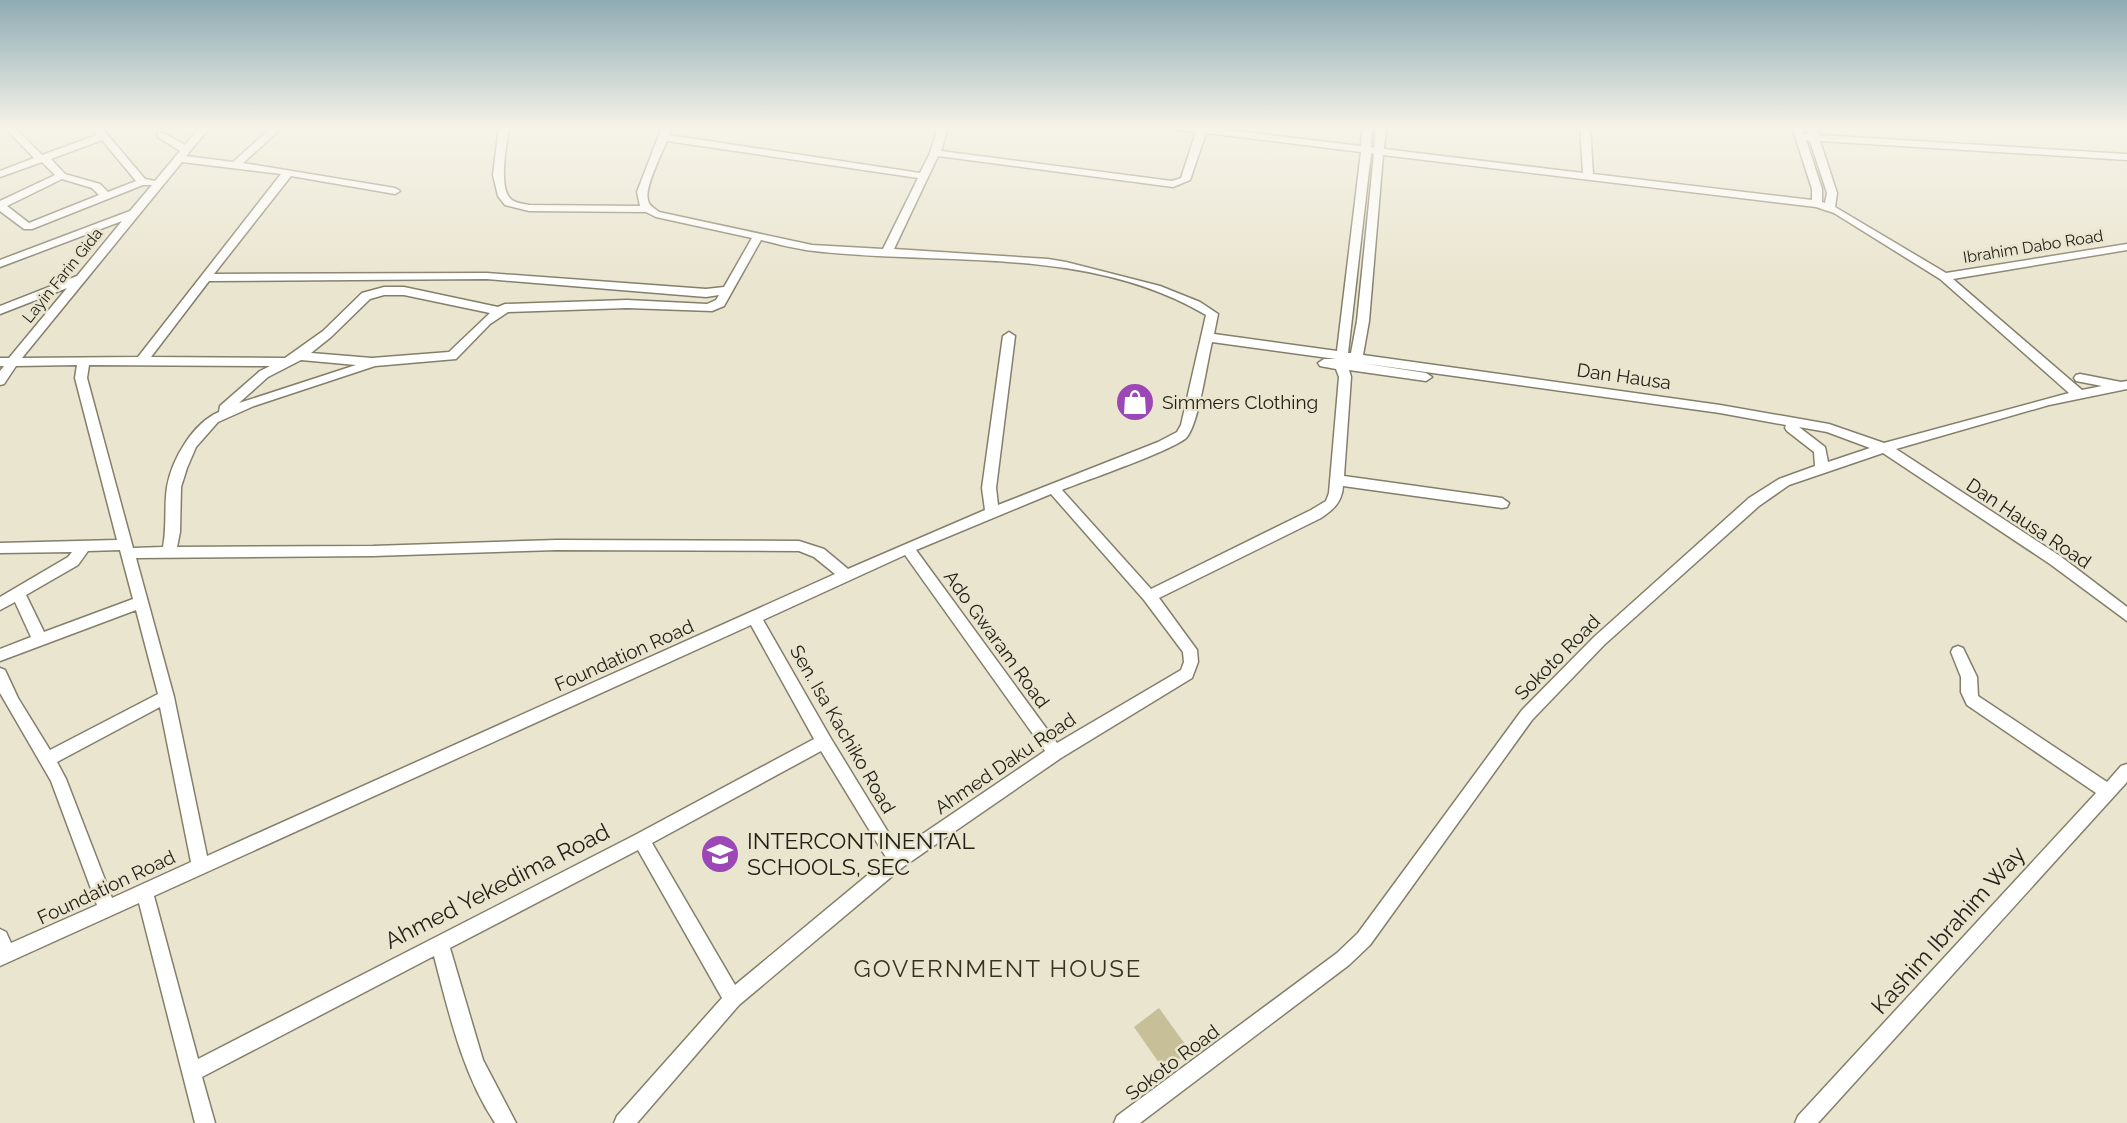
<svg xmlns="http://www.w3.org/2000/svg" width="2127" height="1123" font-family="Raleway,sans-serif">
	<style>
		.green { fill: #c6bf98 }
		.lines { fill: none; stroke-linecap: round; stroke-linejoin: round }
		.minor-casing { stroke: #847f6b; stroke-width: 3 }
		.minor { fill: #fff; fill-rule: evenodd }
		.labels { text-anchor: middle; stroke-width: 5; stroke-linejoin: round; paint-order: stroke }
		.far-street-label { font-size: 16px; fill: #222018; stroke: #eae5cf }
		.street-label { font-size: 19px; fill: #222018; stroke: #eae5cf }
		.poi-label { font-size: 19px; fill: #222018; stroke: #eae5cf; text-anchor: start }
		.near-poi-label { font-size: 23px; fill: #222018; stroke: #eae5cf; text-anchor: start }
		.near-street-label { font-size: 23px; fill: #222018; stroke: #eae5cf }
		.near-neighbourhood-label { font-size: 24px; letter-spacing: 2px; fill: #373321; stroke: #eae5cf }
	</style>
	<rect width="100%" height="100%" fill="#eae5cf"/>
	<polygon class="green" points="1159,1008 1190,1051 1164,1070 1134,1027"/>
	<g class="lines">
		<defs>
			<g id="minor">
				<path d="M4,127H14L42,155L97,135L91,127H101L145,179L155,181L180,151L158,137V133H164L185,145L200,127H210L186,156L233,162L272,127H283L243,163L395,188L400,191L395,194L291,176L214,274L487,273L706,289L724,287L752,238L656,217L646,212L529,211L505,205L498,196L493,175L499,127H509C507,143 497,190 512,200C516,203 524,204 529,205L640,206L637,192L662,127H672L669,135L920,173L930,153L938,127H948L941,151L1172,181L1181,178L1196,132L1178,130L1173,127H1202L1361,146L1362,127H1372L1371,147L1374,148L1376,127H1386L1384,149L1583,173L1580,127H1590L1593,174L1812,200V189L1792,127H1802L1804,134H1808L1806,127H1816L1819,135L2127,154V160L1820,141L1837,193L1835,207L1946,273L2127,244V250L1953,279L2082,390L2102,386L2076,381L2074,378L2076,375L2080,374L2121,382L2127,381V389L2049,405L1896,449L2060,556L2127,607V621L2050,564L1883,453L1789,485L1759,506L1604,645L1532,720L1370,945L1349,965L1140,1123H1114L1117,1116L1337,953L1358,933L1522,710L1594,637L1749,498L1779,479L1815,466L1814,452L1787,431L1785,428L1786,425L1720,413L1361,363L1426,373L1432,377L1426,381L1349,370L1351,377L1344,476L1502,498L1509,503L1507,507L1502,508L1343,486C1342,502 1334,509 1321,518L1159,598L1197,650L1198,662L1192,678L1061,758L903,867L739,1005L637,1123H614L617,1116L722,998L638,850L450,948L483,1060L516,1123H495C462,1073 449,1013 434,956L202,1077L215,1123H195L139,903L0,966V929L6,932L11,943L97,905L51,781L0,693V668L5,670L18,698L50,750L158,694L136,610L0,661V649L31,637L15,602L0,610V597L68,557L72,552L0,553V543L117,540L75,378L77,365L16,366L4,384L0,385V371L4,366H0V358H9L67,288L0,314V306L77,276L122,221L0,267V260L130,211L152,185H143L32,229H24L0,211V201L55,175L42,162L0,177V171L34,158ZM1206,133L1361,152L1337,351L1214,334L1218,314L1200,302L1160,286L1066,262L1048,259L894,249L938,156L1173,187L1190,180ZM102,140L136,181L108,192L100,184L65,174L51,159ZM1806,140L1810,141L1827,193L1825,203L1822,202V189ZM667,141L918,178L883,249L812,245L659,212C654,208 649,206 648,200C644,188 662,153 667,141ZM1371,153L1374,154L1357,321L1351,353H1348ZM1383,155L1816,207L1834,213L1940,279L2069,393L1884,443L1829,424L1720,405L1363,355L1369,321ZM182,162L281,174L138,357L22,358ZM62,179L92,188L99,195L29,223L7,206ZM761,240C778,244 796,249 814,251C943,266 1088,245 1206,315L1181,425L1177,432L1158,442L998,505L996,488L1015,336L1009,332L1003,336L982,488L985,510L848,569L824,549L799,541L557,540L373,546L177,547L180,532L181,487L187,468L196,447L218,422L254,406L375,366L456,359L490,324L508,312L627,308L712,311L724,306ZM487,279L706,297L719,295L716,300L707,304L627,300L505,304L498,307L404,287H384L362,293L323,331L285,358L151,357L209,281ZM384,295H404L490,313L449,352L372,358L311,353L331,337L370,299ZM1212,342L1336,359H1324L1318,363L1320,366L1336,369L1339,377L1329,493L1326,501L1311,510L1151,589L1062,490C1084,481 1177,449 1187,437C1199,422 1207,362 1212,342ZM301,360L356,365L239,403L268,377ZM89,365L270,366L260,371L220,406L219,412C193,423 172,459 167,487C164,507 167,527 163,547L133,548L87,378ZM1799,427L1827,432L1870,448L1828,462L1825,447ZM1051,494L1144,600L1183,652L1184,662L1181,670L1057,743L916,550ZM120,550L133,599L44,632L26,595L78,565L88,551ZM557,550L799,551L814,557L835,574L207,856L174,697L136,558L373,556ZM905,555L1045,751L899,850L830,737L763,620ZM751,625L814,739L635,835L198,1059L154,896ZM160,707L191,862L112,898L66,779L57,762ZM821,751L887,859L735,985L652,843Z"/>
				<polygon points="1958,646 1963,648 1977,677 1978,696 2107,782 2121,766 2127,764 2127,782 1818,1123 1795,1123 1798,1116 2096,793 1967,705 1961,692 1961,677 1951,652 1953,648"/>
			</g>
		</defs>
		<use href="#minor" class="minor-casing"/>
		<use href="#minor" class="minor"/>
	</g>
	<linearGradient id="sky" x2="0" y2="1"><stop stop-color="#8fabb3"/><stop offset="0.45" stop-color="#f6f3e9"/><stop offset="1" stop-color="#f6f3e9" stop-opacity="0"/></linearGradient>
	<rect width="2127" height="284" fill="url(#sky)"/>
	<defs>
		<symbol id="shop-disc" viewBox="-11 -11 22 22"><circle r="9.5" fill="#9b47b5" stroke="#eae5cf"/><path d="M-5-2.5h2.3a2.7 3.5 0 0 1 5.4 0H5L5.5 6h-11ZM-1.5-2.5h3a1.5 2.3 0 0 0-3 0Z" fill="#fff"/></symbol>
		<symbol id="school-disc" viewBox="-11 -11 22 22"><circle r="9.5" fill="#9b47b5" stroke="#eae5cf"/><path d="M0-5L7-2L0 1L-7-2ZM-4 1L0 2.5L4 1V4Q0 6-4 4Z" fill="#fff"/></symbol>
	</defs>
	<g fill-rule="evenodd">
		<use href="#shop-disc" x="1113" y="380" width="44" height="44"/>
		<use href="#school-disc" x="698" y="832" width="44" height="44"/>
	</g>
	<g class="labels">
		<g class="far-street-label">
			<text transform="translate(2033 246) rotate(-9)" y="6">Ibrahim Dabo Road</text>
			<text transform="translate(62 275) rotate(-51)" y="6">Layin Farin Gida</text>
		</g>
		<g class="street-label">
			<text transform="translate(1624 376) rotate(8)" y="7">Dan Hausa</text>
			<text transform="translate(2029 523) rotate(34)" y="7">Dan Hausa Road</text>
			<text transform="translate(997 639) rotate(54)" y="7">Ado Gwaram Road</text>
			<text transform="translate(624 655) rotate(-24)" y="7">Foundation Road</text>
			<text transform="translate(1557 657) rotate(-45)" y="7">Sokoto Road</text>
			<text transform="translate(843 729) rotate(60)" y="7">Sen. Isa Kachiko Road</text>
			<text transform="translate(1005 763) rotate(-34)" y="7">Ahmed Daku Road</text>
			<text transform="translate(106 887) rotate(-25)" y="7">Foundation Road</text>
			<text transform="translate(1172 1062) rotate(-37)" y="7">Sokoto Road</text>
		</g>
		<g class="poi-label">
			<text x="1162" y="409">Simmers Clothing</text>
		</g>
		<g class="near-poi-label">
			<text x="747" y="849">INTERCONTINENTAL<tspan x="747" dy="26">SCHOOLS, SEC</tspan></text>
		</g>
		<g class="near-street-label">
			<text transform="translate(497 886) rotate(-27)" y="8">Ahmed Yekedima Road</text>
			<text transform="translate(1948 930) rotate(-48)" y="8">Kashim Ibrahim Way</text>
		</g>
		<g class="near-neighbourhood-label">
			<text x="998" y="977">GOVERNMENT HOUSE</text>
		</g>
	</g>
</svg>
